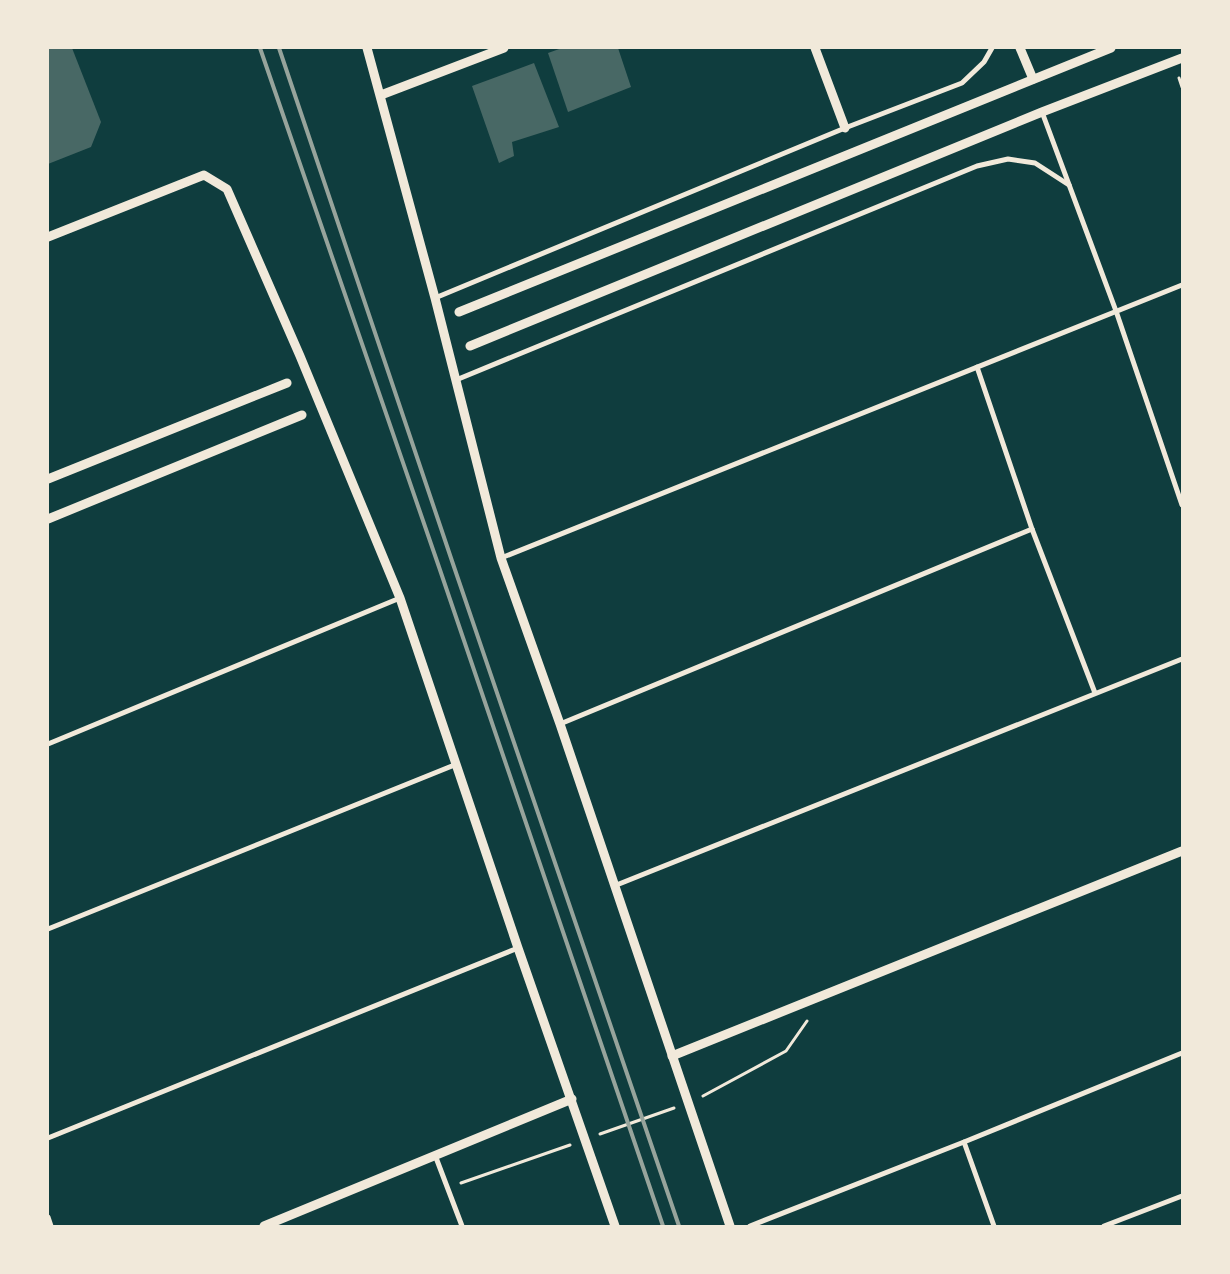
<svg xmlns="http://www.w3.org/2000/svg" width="1230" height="1274" font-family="Overpass,sans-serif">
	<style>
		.building { fill: #486865 }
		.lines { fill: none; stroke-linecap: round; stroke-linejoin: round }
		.path { stroke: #f1e9da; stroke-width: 3 }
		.minor { stroke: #f1e9da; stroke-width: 5 }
		.tertiary { stroke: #f1e9da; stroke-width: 9 }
		.rail { stroke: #97a49c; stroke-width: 4 }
	</style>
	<rect width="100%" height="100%" fill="#0f3d3e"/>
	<g class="building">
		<polygon points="48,48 72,48 101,122 91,147 48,164"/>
		<polygon points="562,48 618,48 631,87 568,112 548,53"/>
		<polygon points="534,63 559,127 512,142 514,156 499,163 472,86"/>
	</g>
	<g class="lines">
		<g class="path">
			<polyline points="1179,78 1182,87"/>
			<polyline points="703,1096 786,1051 807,1021"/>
			<polyline points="600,1134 674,1108"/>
			<polyline points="461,1183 570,1145"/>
		</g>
		<g class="minor">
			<polyline points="1042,112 1116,311 1182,505"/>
			<polyline points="435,298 845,128 962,83 984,62 992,48"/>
			<polyline points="977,367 1032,529 1095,693"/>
			<polyline points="456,380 977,166 1008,159 1035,163 1069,185"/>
			<polyline points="501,558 1182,285"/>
			<polyline points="560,724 1032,529"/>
			<polyline points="48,744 400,598"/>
			<polyline points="614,886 1182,659"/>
			<polyline points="48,929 457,764"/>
			<polyline points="48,1138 518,948"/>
			<polyline points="964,1142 994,1226"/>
			<polyline points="435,1155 462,1226"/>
			<polyline points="48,1217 51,1226"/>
			<polyline points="750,1226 964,1142 1182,1053"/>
			<polyline points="1104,1226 1182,1196"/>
		</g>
		<g class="tertiary">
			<polyline points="367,48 435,298 501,558 560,724 730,1226"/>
			<polyline points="815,48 845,128"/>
			<polyline points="1020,48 1033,79"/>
			<polyline points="381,95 504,48"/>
			<polyline points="48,237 204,175 227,189 300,356 400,598 518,948 615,1226"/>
			<polyline points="459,312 1111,48"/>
			<polyline points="470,346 1042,112 1182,58"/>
			<polyline points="48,479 287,383"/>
			<polyline points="48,519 302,415"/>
			<polyline points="672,1056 1182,851"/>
			<polyline points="264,1226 572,1099"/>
		</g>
		<g class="rail">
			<polyline points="260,48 439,567 663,1226"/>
			<polyline points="279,48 452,561 679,1226"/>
		</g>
	</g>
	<rect width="1230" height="1274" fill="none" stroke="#f1e9da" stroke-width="98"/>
</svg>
